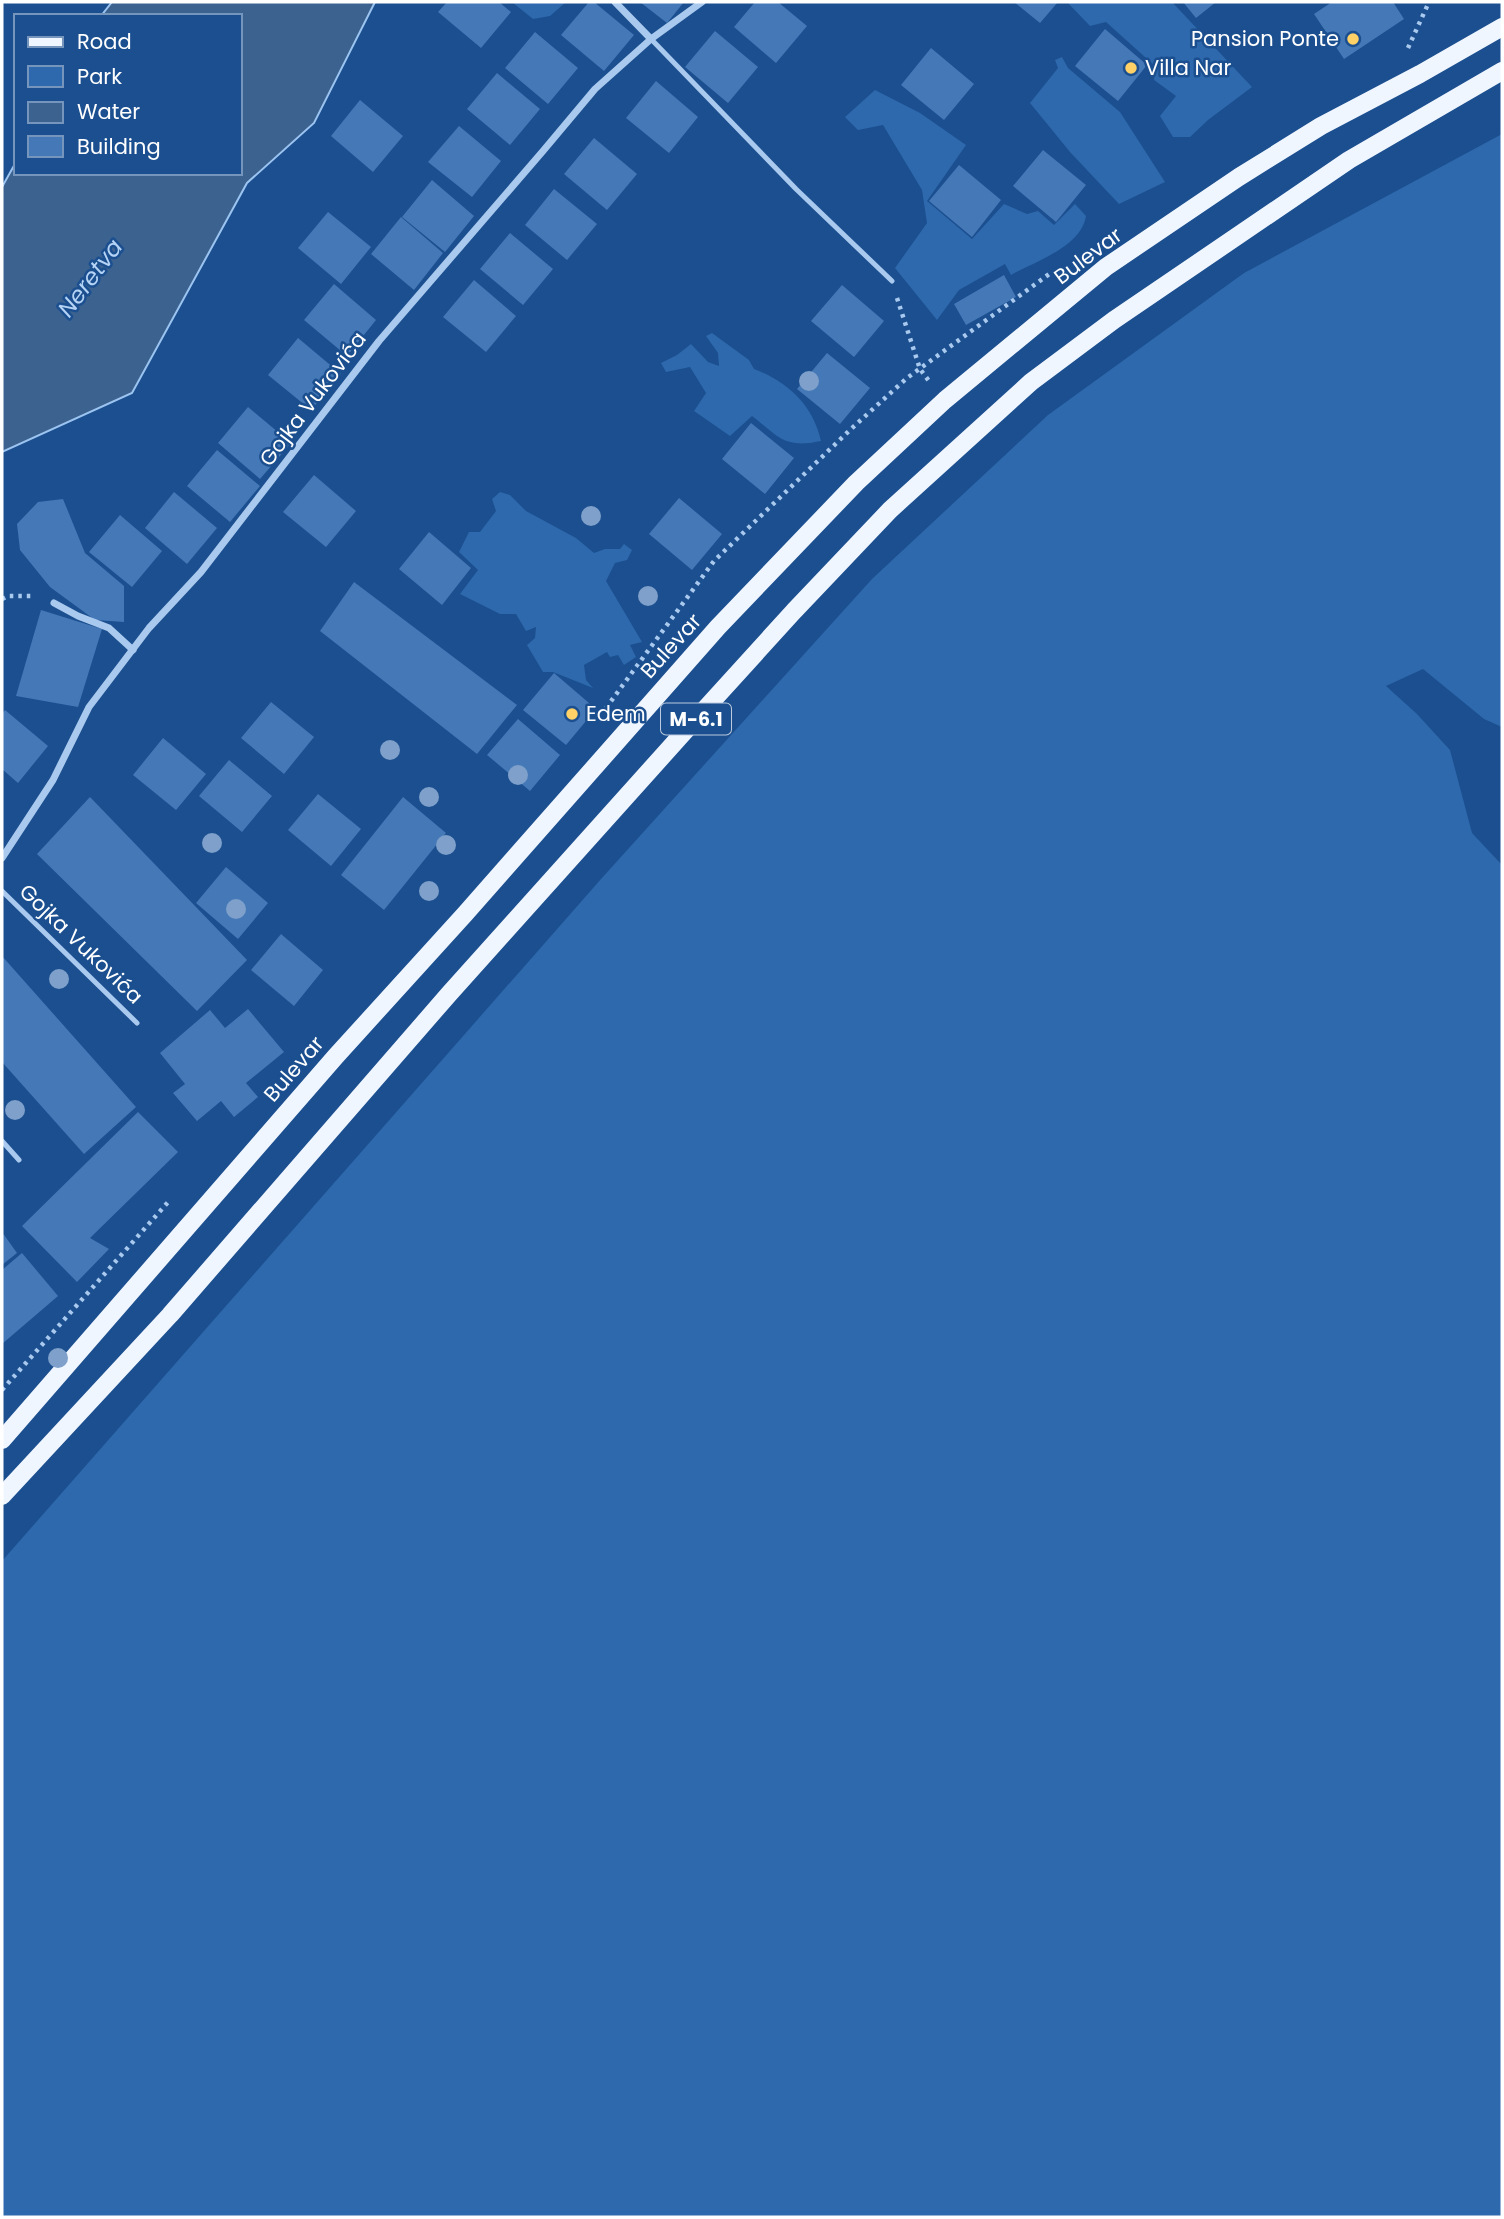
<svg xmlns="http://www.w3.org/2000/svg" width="1504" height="2219" font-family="Poppins,sans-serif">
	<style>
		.green { fill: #2e69ad }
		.water { fill: #3c6290; stroke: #9cc4f0; stroke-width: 2 }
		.building { fill: #4478b7 }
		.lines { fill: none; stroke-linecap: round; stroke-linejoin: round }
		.path { stroke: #a9c9ee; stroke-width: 4.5; stroke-dasharray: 3.5 5; stroke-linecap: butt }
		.service { stroke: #a9c9ee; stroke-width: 5 }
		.minor { stroke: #a9c9ee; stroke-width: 7 }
		.primary { stroke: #f0f6ff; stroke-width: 18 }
		.tree { fill: #7ea0ca }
		.poi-dot { fill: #ffd166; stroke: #1b4f8f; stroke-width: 2.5 }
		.labels { text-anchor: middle; stroke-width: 5; stroke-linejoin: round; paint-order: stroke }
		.shield { fill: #1b4f8f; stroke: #bbcadd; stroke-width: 2 }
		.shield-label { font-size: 19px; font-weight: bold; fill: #fff }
		.poi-label { font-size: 21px; fill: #fff; stroke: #1b4f8f; text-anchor: start }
		.street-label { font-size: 21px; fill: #fff; stroke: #1b4f8f }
		.water-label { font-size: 23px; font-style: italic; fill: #b5d3f5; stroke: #1b4f8f }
	</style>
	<rect width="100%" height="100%" fill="#1b4f8f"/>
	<g class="green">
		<polygon points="512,2 566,2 550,16 533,19"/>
		<polygon points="1067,2 1172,2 1252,87 1208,120 1190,137 1173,137 1160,116 1176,96 1154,80 1155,66 1106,22 1090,26"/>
		<polygon points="1062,57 1068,68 1120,112 1165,182 1119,204 1070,152 1030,103 1058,68 1055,60"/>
		<path d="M875,90L920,113L966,145L927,201L972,239L1004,204L1027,214L1038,211L1054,225L1075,204L1086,216C1081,247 1036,261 1011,275L1005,264L959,290L937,320L895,268L927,223L922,190L883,125L858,130L845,117Z"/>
		<polygon points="1502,134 1502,727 1484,719 1423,669 1386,686 1417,714 1450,750 1472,833 1502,865 1502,2217 2,2217 2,1561 601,879 872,579 1048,415 1244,273"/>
		<path d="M712,333L749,360L754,369C788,382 813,405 821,441C784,449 779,437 752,416L730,436L694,411L706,393L690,367L666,372L661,363L677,355L691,344L708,362L719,366L718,353L706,336Z"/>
		<polygon points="500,492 510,495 526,511 576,538 594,553 605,549 620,549 624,544 632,550 627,560 615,563 606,581 642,642 630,645 636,657 624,665 618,655 610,657 607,652 584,665 586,680 593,688 553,672 543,672 527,645 535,638 536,627 526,631 516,614 500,614 460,594 478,570 459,552 469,532 480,532 496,511 492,499"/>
	</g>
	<polygon class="water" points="112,2 375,2 314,123 247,183 132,393 2,452 2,187 16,162 16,173 240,173 240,16 101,16"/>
	<g class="building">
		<polygon points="447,2 499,2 511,12 481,48 438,12"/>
		<polygon points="589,2 594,2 634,35 604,71 561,35"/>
		<polygon points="640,2 684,2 667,23"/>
		<polygon points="755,2 778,2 807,26 776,63 734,27"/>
		<polygon points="1014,2 1058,2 1040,23"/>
		<polygon points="1183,2 1216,2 1196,18"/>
		<polygon points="1332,2 1393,2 1404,19 1344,59 1314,14"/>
		<polygon points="1105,29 1147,65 1118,101 1075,66"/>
		<polygon points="715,31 758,67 728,103 685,67"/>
		<polygon points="535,32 578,68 548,104 505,68"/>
		<polygon points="931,48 974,84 944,120 901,85"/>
		<polygon points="497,73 540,109 510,145 467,109"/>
		<polygon points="656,81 698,117 669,153 626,118"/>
		<polygon points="360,100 403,136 373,172 331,136"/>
		<polygon points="459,126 501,161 472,197 428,162"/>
		<polygon points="594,138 637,174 607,210 564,174"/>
		<polygon points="1043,150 1086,185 1056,222 1013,186"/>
		<polygon points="959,165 1001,200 972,237 929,201"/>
		<polygon points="432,180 474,216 445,252 402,217"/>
		<polygon points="554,189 597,224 567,260 525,225"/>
		<polygon points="328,212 371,247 341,284 298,248"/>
		<polygon points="401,217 443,253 414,290 371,254"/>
		<polygon points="510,233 553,269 523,305 480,269"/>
		<polygon points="1004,275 1016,297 966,325 954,304"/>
		<polygon points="474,280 516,316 486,352 443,317"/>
		<polygon points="334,284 376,320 347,356 304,320"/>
		<polygon points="842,285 884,321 854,357 811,321"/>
		<polygon points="298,338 341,374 311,410 268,375"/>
		<polygon points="827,353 870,388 840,424 797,389"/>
		<polygon points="248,407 291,443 260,479 218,443"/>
		<polygon points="751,423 794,458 765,494 722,459"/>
		<polygon points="217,450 260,486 230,522 187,486"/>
		<polygon points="314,475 356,511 326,547 283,512"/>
		<polygon points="174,492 217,528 187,564 145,528"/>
		<polygon points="679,498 722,534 692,570 649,534"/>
		<polygon points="63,499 85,553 124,586 124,622 95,620 50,587 20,550 17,524 38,502"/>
		<polygon points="120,515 162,551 132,587 89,552"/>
		<polygon points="429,532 471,568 442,605 399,569"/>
		<polygon points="354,582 517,705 477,754 320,631"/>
		<polygon points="41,610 102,629 78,707 16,696"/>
		<polygon points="554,673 596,709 566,745 523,710"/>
		<polygon points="271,702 314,737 284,774 241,738"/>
		<polygon points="5,710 48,746 18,783 2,769 2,714"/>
		<polygon points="518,719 560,755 530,791 487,755"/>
		<polygon points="163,738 206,774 176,810 133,775"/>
		<polygon points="229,760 272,796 242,832 199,796"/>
		<polygon points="318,794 361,829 331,866 288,830"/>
		<polygon points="90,797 247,960 197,1011 37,854"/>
		<polygon points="403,797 446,833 384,910 341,875"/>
		<polygon points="226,867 268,903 238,939 196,903"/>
		<polygon points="281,934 323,970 294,1006 251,970"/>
		<polygon points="2,956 136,1107 84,1154 2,1062"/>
		<polygon points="248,1009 284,1052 246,1083 258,1097 234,1117 221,1101 197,1121 173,1093 185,1084 160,1053 210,1010 225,1028"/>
		<polygon points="138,1112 178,1152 90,1238 109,1249 77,1282 22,1226"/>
		<polygon points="2,1232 17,1253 2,1265"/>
		<polygon points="22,1253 58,1296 2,1344 2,1270"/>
	</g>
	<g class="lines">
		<g class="path">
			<polyline points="1408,48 1429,2"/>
			<polyline points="897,298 920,369 929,381"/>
			<polyline points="2,599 8,596 34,596"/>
			<polyline points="606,708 714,561 851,429 907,378 1052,272"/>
			<polyline points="2,1390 169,1201"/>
		</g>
		<g class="service">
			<polyline points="651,39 796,189 892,281"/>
			<polyline points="2,891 137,1023"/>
			<polyline points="2,1141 19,1160"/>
		</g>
		<g class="minor">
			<polyline points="615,2 651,39"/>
			<polyline points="54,603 78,616 109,628 133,650"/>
			<polyline points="2,858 53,780 89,707 149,628 201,572 379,341 543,151 595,89 651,39 702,2"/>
		</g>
		<g class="primary">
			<polyline points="2,1440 336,1056 465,914 718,627 856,483 945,400 1106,267 1239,177 1321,126 1420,74 1502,27"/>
			<polyline points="2,1496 170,1315 449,994 685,731 794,611 890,510 1031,382 1114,320 1349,160 1502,71"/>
		</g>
	</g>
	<g class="tree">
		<circle cx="809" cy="381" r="10"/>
		<circle cx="591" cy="516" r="10"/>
		<circle cx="648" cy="596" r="10"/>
		<circle cx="390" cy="750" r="10"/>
		<circle cx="518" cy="775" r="10"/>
		<circle cx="429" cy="797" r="10"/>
		<circle cx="212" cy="843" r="10"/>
		<circle cx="446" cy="845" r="10"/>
		<circle cx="429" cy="891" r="10"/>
		<circle cx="236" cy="909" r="10"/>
		<circle cx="59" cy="979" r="10"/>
		<circle cx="15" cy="1110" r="10"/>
		<circle cx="58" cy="1358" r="10"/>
	</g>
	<g class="poi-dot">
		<circle cx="1353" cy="39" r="7"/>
		<circle cx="1131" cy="68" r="7"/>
		<circle cx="572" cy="714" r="7"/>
	</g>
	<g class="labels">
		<rect class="shield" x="661" y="703.5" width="70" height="31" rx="5"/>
		<g class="shield-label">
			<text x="696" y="726">M-6.1</text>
		</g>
		<g class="poi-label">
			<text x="1339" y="46" text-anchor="end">Pansion Ponte</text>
			<text x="1145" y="75">Villa Nar</text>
			<text x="586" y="721">Edem</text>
		</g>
		<g class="street-label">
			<text transform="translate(1088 256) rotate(-37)" y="7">Bulevar</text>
			<text transform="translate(313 399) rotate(-53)" y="7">Gojka Vukovića</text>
			<text transform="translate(671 646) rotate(-48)" y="7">Bulevar</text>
			<text transform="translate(81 944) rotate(44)" y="7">Gojka Vukovića</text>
			<text transform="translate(294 1069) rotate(-49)" y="7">Bulevar</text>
		</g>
		<g class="water-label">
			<text transform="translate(90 278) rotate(-53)" y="8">Neretva</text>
		</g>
	</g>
	<rect width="1504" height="2219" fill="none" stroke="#ffffff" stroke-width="7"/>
	<rect x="14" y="14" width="228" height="161" fill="#1b4f8f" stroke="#7695bc" stroke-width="2"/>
	<rect x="28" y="37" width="35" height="10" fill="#f0f6ff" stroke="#7695bc" stroke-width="2"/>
	<text x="77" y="49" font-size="21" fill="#ffffff">Road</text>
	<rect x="28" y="66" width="35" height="21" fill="#2e69ad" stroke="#7695bc" stroke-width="2"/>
	<text x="77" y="84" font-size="21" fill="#ffffff">Park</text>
	<rect x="28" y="102" width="35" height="21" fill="#3c6290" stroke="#7695bc" stroke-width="2"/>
	<text x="77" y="119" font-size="21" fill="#ffffff">Water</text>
	<rect x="28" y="136" width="35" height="21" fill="#4478b7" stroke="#7695bc" stroke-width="2"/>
	<text x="77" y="154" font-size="21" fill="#ffffff">Building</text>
</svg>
